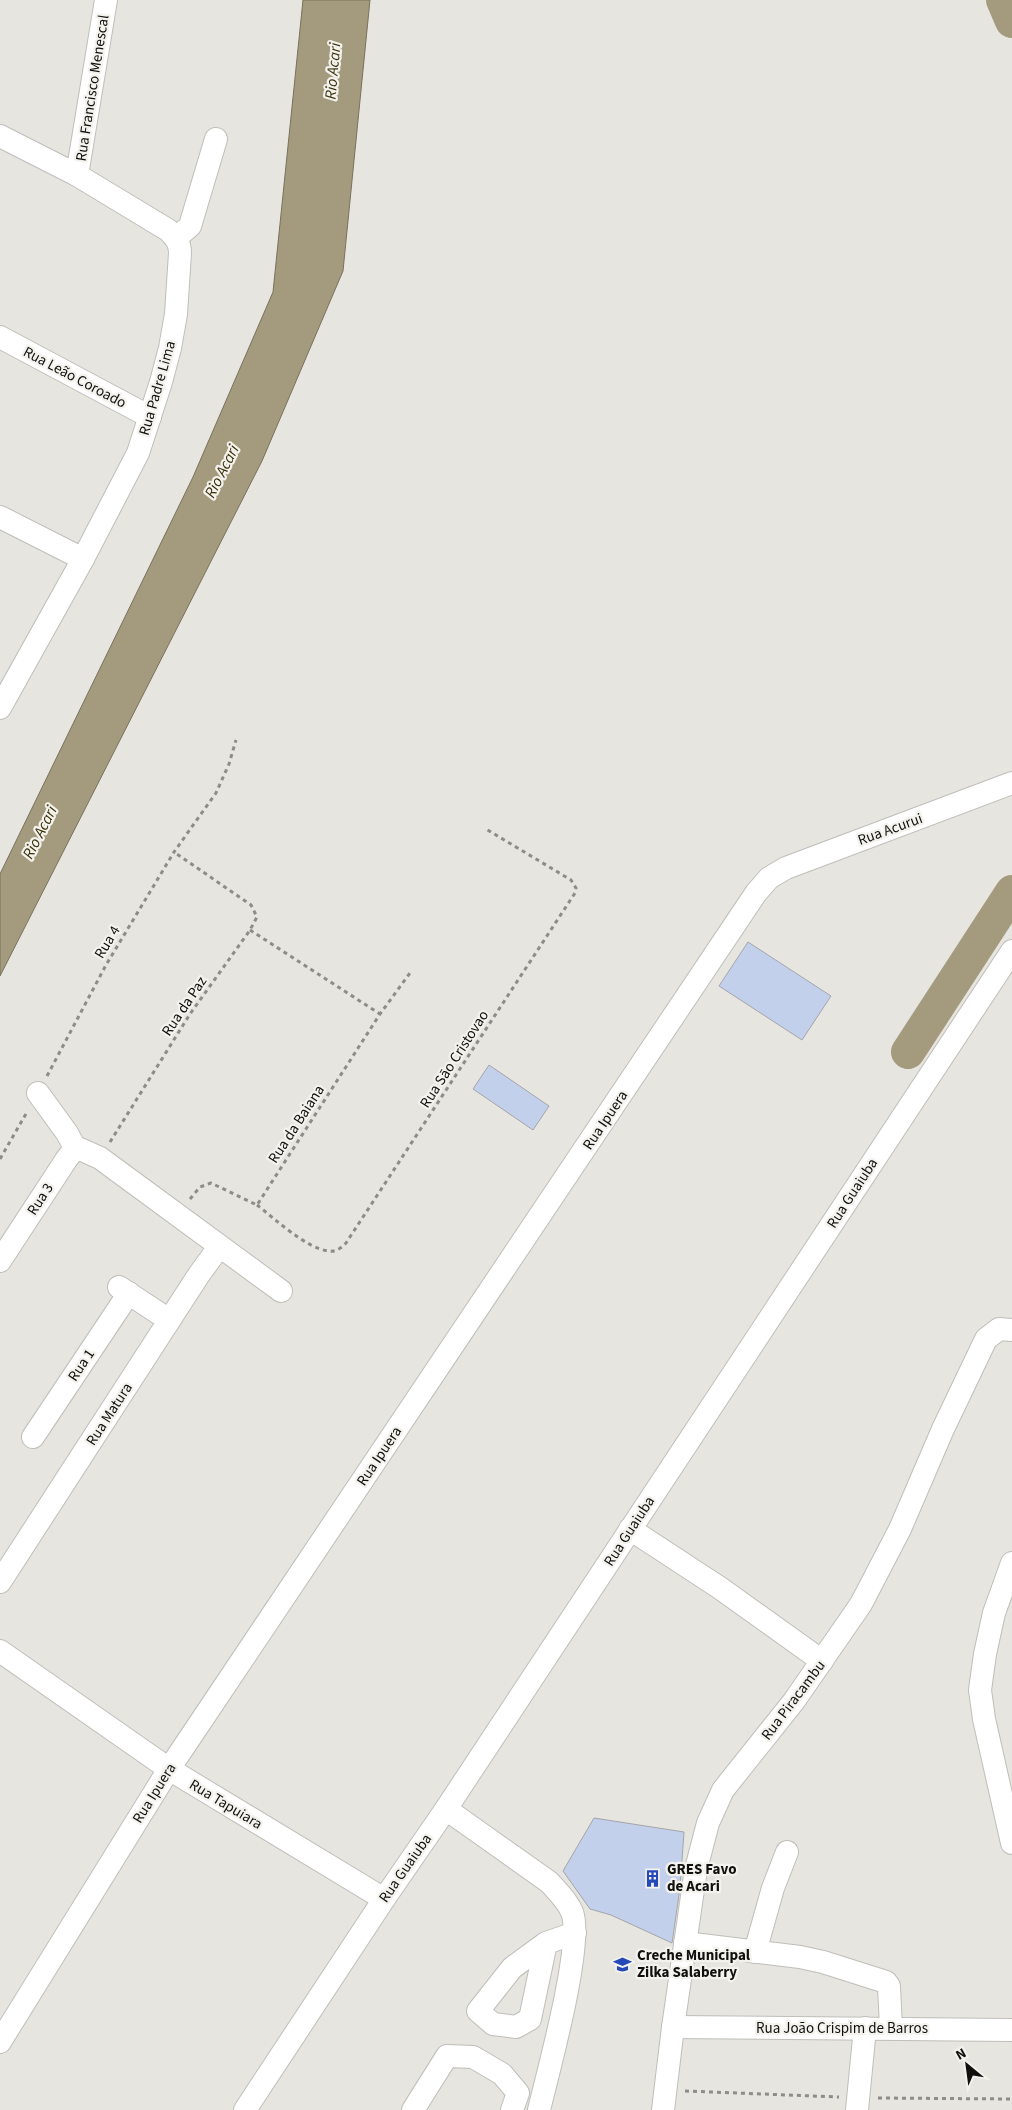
<svg xmlns="http://www.w3.org/2000/svg" width="1012" height="2110" font-family="'Source Sans 3',sans-serif">
	<style>
		.water { fill: #a49a7e; stroke: #78715c }
		.lines { fill: none; stroke-linecap: round; stroke-linejoin: round }
		.river { stroke: #a49a7e; stroke-width: 34 }
		.building { fill: #c3d0ec; stroke: #a4a5a9 }
		.minor-casing { stroke: #bfbeb9; stroke-width: 24 }
		.path { stroke: #8d8c88; stroke-width: 3; stroke-dasharray: 4 4; stroke-linecap: butt }
		.minor { stroke: #fff; stroke-width: 22 }
		.labels { text-anchor: middle; stroke-width: 4.5; stroke-linejoin: round; paint-order: stroke }
		.street-label { font-size: 15px; fill: #10100e; stroke: #f3f2ed }
		.poi-label { font-size: 15px; font-weight: bold; fill: #10100e; stroke: #f3f2ed; text-anchor: start }
		.water-label { font-size: 16px; font-style: italic; fill: #3b3008; stroke: #f3f2ed }
	</style>
	<rect width="100%" height="100%" fill="#e6e5e0"/>
	<polygon class="water" points="303,0 370,0 343,271 262,461 0,976 0,874 193,477 273,292"/>
	<g class="lines">
		<g class="river">
			<polyline points="1003,0 1012,21"/>
			<polyline points="908,1052 1012,892"/>
		</g>
	</g>
	<g class="building">
		<polygon points="748,942 831,996 802,1040 719,986"/>
		<polygon points="489,1065 549,1106 533,1130 473,1089"/>
		<polygon points="594,1818 684,1832 680,1888 672,1943 611,1915 590,1909 563,1871"/>
	</g>
	<g class="lines">
		<defs>
			<g id="minor">
				<path d="M0,136L77,175L168,230C176,238 180,243 180,253L176,314L170,348L161,382L138,453L83,559L0,708"/>
				<polyline points="77,175 106,0"/>
				<polyline points="176,238 190,226 216,139"/>
				<polyline points="0,337 150,417"/>
				<polyline points="0,517 83,559"/>
				<polyline points="38,1093 67,1133 76,1150"/>
				<polyline points="0,1261 66,1160 72,1152 80,1149 100,1158 281,1291"/>
				<polyline points="119,1287 169,1320"/>
				<polyline points="33,1437 129,1293"/>
				<polyline points="630,1529 720,1588 822,1661"/>
				<polyline points="1012,1563 994,1613 985,1654 980,1690 984,1719 1012,1843"/>
				<polyline points="0,1582 198,1276 219,1247"/>
				<polyline points="0,1651 169,1769 384,1899"/>
				<path d="M446,1809L549,1882C557,1891 567,1900 572,1912C584,1943 548,2072 539,2110"/>
				<polyline points="546,1943 530,2019 516,2027 493,2024 478,2011 512,1968 546,1943 575,1933"/>
				<polyline points="685,1943 800,1957 823,1962 886,1982 889,1986 891,2028"/>
				<polyline points="755,1952 773,1888 787,1852"/>
				<polyline points="673,2027 1012,2030"/>
				<polyline points="0,2042 169,1769 756,893 769,878 786,868 1012,783"/>
				<polyline points="245,2110 384,1899 446,1809 1012,951"/>
				<polyline points="413,2110 447,2056 473,2057 502,2074 518,2093 512,2110"/>
				<polyline points="663,2110 673,2027 696,1869 708,1823 723,1790 794,1701 861,1604 900,1529 943,1429 986,1339 999,1329 1012,1330"/>
				<polyline points="857,2110 865,2028"/>
			</g>
		</defs>
		<use href="#minor" class="minor-casing"/>
		<g class="path">
			<polyline points="250,930 380,1014"/>
			<polyline points="47,1076 106,965 174,852 216,793 229,764 236,740"/>
			<polyline points="110,1142 190,1014 250,930 257,917 251,905 174,852"/>
			<polyline points="0,1159 27,1112"/>
			<polyline points="190,1199 200,1187 211,1183 257,1205 380,1014 410,973"/>
			<path d="M257,1205C275,1219 307,1249 329,1251C336,1252 341,1248 346,1243L575,893L576,888L571,880L486,829"/>
			<polyline points="685,2091 839,2097"/>
			<polyline points="878,2098 1012,2099"/>
		</g>
		<use href="#minor" class="minor"/>
	</g>
	<defs>
		<symbol id="building-bare" viewBox="-9 -9 18 18"><path d="M-4-6H4V6H1V3H-1V6H-4ZM-2.5-4.3h1.7v1.8h-1.7ZM.8-4.3h1.7v1.8H.8ZM-2.5-1h1.7V.8h-1.7ZM.8-1h1.7V.8H.8Z" fill="#2649b8" stroke="#f3f2ed" stroke-width="2.5" paint-order="stroke"/></symbol>
		<symbol id="school-bare" viewBox="-9 -9 18 18"><path d="M0-5L7-2L0 1L-7-2ZM-4 1L0 2.5L4 1V4Q0 6-4 4Z" fill="#2649b8" stroke="#f3f2ed" stroke-width="2.5" paint-order="stroke"/></symbol>
	</defs>
	<g fill-rule="evenodd">
		<use href="#building-bare" x="640" y="1866" width="25" height="25"/>
		<use href="#school-bare" x="610" y="1952" width="25" height="25"/>
	</g>
	<g class="labels">
		<g class="street-label">
			<text transform="translate(92 88) rotate(-81)" y="5">Rua Francisco Menescal</text>
			<text transform="translate(75 377) rotate(28)" y="5">Rua Leão Coroado</text>
			<text transform="translate(157 388) rotate(-74)" y="5">Rua Padre Lima</text>
			<text transform="translate(890 829) rotate(-20)" y="5">Rua Acurui</text>
			<text transform="translate(107 942) rotate(-59)" y="5">Rua 4</text>
			<text transform="translate(184 1006) rotate(-56)" y="5">Rua da Paz</text>
			<text transform="translate(454 1059) rotate(-57)" y="5">Rua Sāo Cristovao</text>
			<text transform="translate(605 1120) rotate(-56)" y="5">Rua Ipuera</text>
			<text transform="translate(296 1124) rotate(-57)" y="5">Rua da Baiana</text>
			<text transform="translate(852 1193) rotate(-57)" y="5">Rua Guaiuba</text>
			<text transform="translate(40 1199) rotate(-57)" y="5">Rua 3</text>
			<text transform="translate(81 1365) rotate(-56)" y="5">Rua 1</text>
			<text transform="translate(109 1414) rotate(-57)" y="5">Rua Matura</text>
			<text transform="translate(379 1456) rotate(-56)" y="5">Rua Ipuera</text>
			<text transform="translate(629 1531) rotate(-57)" y="5">Rua Guaiuba</text>
			<text transform="translate(793 1700) rotate(-53)" y="5">Rua Piracambu</text>
			<text transform="translate(154 1793) rotate(-58)" y="5">Rua Ipuera</text>
			<text transform="translate(226 1804) rotate(31)" y="5">Rua Tapuiara</text>
			<text transform="translate(405 1868) rotate(-55)" y="5">Rua Guaiuba</text>
			<text x="842" y="2033">Rua Joāo Crispim de Barros</text>
		</g>
		<g class="poi-label">
			<text x="667" y="1874">GRES Favo<tspan x="667" dy="17">de Acari</tspan></text>
			<text x="637" y="1960">Creche Municipal<tspan x="637" dy="17">Zilka Salaberry</tspan></text>
		</g>
		<g class="water-label">
			<text transform="translate(332 71) rotate(-85)" y="6">Rio Acari</text>
			<text transform="translate(221 471) rotate(-63)" y="6">Rio Acari</text>
			<text transform="translate(39 832) rotate(-63)" y="6">Rio Acari</text>
		</g>
	</g>
	<g transform="translate(967 2065) rotate(331)" stroke="#f3f2ed" stroke-width="4" paint-order="stroke">
	<path d="M0-4L9 19L0 12L-9 19Z" fill="#10100e"/>
	<text y="-8" font-size="14" font-weight="bold" text-anchor="middle" fill="#10100e">N</text>
	</g>
</svg>
